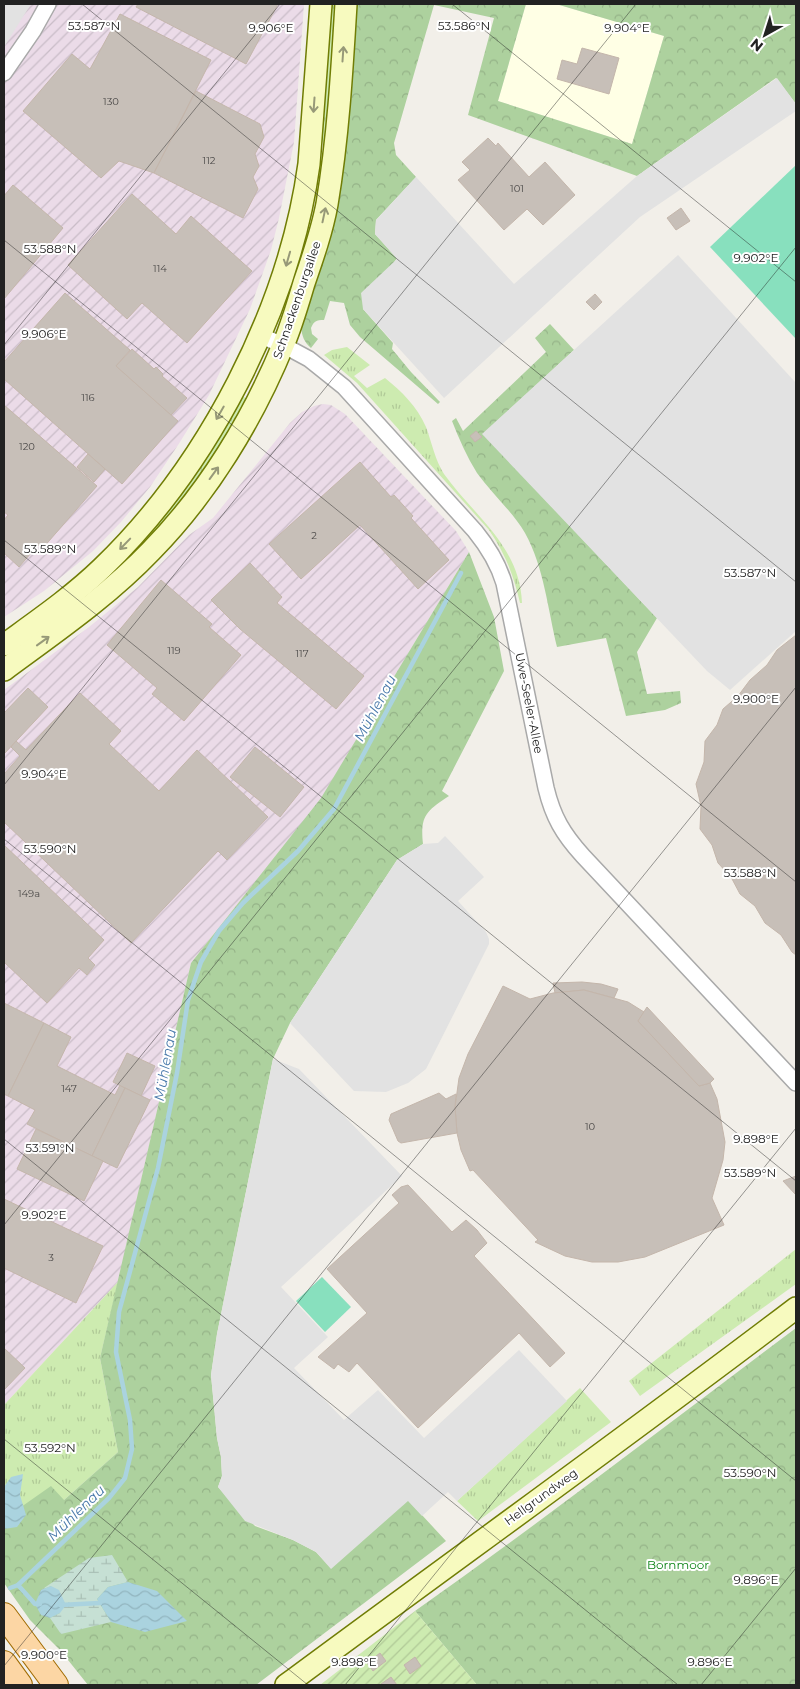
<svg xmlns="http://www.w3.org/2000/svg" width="800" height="1689" font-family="Montserrat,sans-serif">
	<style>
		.industrial { fill: url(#industrial-furrows) }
		.education { fill: #ffffe5 }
		.grass { fill: url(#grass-tufts) }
		.forest { fill: url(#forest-crowns) }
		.wetland { fill: url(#wetland-marsh) }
		.garden { fill: url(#garden-furrows) }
		.pitch { fill: #88e0be }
		.parking { fill: #e2e2e2 }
		.water { fill: url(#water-waves) }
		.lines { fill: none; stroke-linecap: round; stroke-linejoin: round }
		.stream { stroke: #aad3df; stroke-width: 4.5 }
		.building { fill: #c7bfb8; stroke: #c4b6ab }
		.street-casing { stroke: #a9a9a9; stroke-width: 18 }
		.secondary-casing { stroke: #707d05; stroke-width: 24 }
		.primary-casing { stroke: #a06b00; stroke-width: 26 }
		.street { stroke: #fff; stroke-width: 15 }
		.secondary { stroke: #f7fabf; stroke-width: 21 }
		.primary { stroke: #fcd6a4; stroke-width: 24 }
		.oneway { stroke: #979978 }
		.ticks { fill: none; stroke: #222; stroke-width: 1; stroke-opacity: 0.45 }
		.labels { text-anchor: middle; stroke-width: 4; stroke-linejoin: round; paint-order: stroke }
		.number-label { font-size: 10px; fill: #4b4948 }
		.street-label { font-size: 12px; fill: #222; stroke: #fff }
		.park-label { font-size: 12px; fill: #0c8416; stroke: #fff }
		.water-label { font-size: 14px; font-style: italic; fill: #4a7aab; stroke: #fff }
		.ticks-label { font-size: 12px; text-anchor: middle; fill: #222; stroke: #fff; stroke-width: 4; stroke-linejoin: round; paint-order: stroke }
	</style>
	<defs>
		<pattern id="industrial-furrows" width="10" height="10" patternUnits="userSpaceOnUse" patternTransform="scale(1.25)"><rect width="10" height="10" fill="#ebdbe8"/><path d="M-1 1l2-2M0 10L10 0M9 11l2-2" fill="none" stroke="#c9bcc7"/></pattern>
		<pattern id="grass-tufts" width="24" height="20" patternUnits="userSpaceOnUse" patternTransform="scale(1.25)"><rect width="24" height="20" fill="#cdebb0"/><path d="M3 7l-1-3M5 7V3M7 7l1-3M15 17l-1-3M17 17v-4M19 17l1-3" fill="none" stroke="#b0c997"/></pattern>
		<pattern id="forest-crowns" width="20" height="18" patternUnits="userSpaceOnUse" patternTransform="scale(1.25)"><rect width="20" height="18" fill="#add19e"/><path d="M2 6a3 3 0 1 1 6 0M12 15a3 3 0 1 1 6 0" fill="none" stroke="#95b388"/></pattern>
		<pattern id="wetland-marsh" width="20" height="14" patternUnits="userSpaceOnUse" patternTransform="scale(1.25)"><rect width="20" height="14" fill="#c6e0d4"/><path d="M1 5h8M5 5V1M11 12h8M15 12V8" fill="none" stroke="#aac0b6"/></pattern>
		<pattern id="garden-furrows" width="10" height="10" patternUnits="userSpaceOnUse" patternTransform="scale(1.25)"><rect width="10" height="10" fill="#cdebb0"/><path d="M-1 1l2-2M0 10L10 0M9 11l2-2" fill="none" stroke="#b0c997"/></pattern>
		<pattern id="water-waves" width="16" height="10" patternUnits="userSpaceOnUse" patternTransform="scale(1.25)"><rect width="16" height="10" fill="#aad3df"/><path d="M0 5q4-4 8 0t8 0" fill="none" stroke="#92b5bf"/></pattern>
	</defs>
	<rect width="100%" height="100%" fill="#f2efe9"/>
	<g class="industrial">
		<polygon points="4,4 304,4 294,142 279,218 271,250 250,309 209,395 180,442 150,487 121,522 93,551 44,591 4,617"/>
		<polygon points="323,404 331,405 345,414 456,531 469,552 321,799 191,963 118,1282 4,1405 4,690 89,627 138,587 189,535 213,518 290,423 302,412 314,406"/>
	</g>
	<polygon class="education" points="526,4 556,4 664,36 632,144 498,101"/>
	<g class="grass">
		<polygon points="328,4 339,4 326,157 323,159 323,143 320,127"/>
		<path d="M347,347L370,365L354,376L367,388L385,378C402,392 417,406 426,427C432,443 435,460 444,474C474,516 520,546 522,603H520C514,576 505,553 489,530L357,383L324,355L332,350Z"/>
		<polygon points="240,395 249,400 221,450 186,499 149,542 98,591 4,661 4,655 84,594"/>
		<polygon points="796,1249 796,1284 640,1396 629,1381"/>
		<polygon points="118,1282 100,1358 118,1452 64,1500 4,1519 4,1405"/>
		<polygon points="580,1388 611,1422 478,1521 457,1501"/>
	</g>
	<g class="forest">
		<path d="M355,4H526L498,101L632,144L664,36L556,4H796V104L776,78L637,176L468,115L494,18L434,5L394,143L396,155L416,177L376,220L375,234L397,258L363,309L393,343L392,349L411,372L440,402L438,404L360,337L350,325L344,303L330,301L324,320C316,320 314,321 311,328L312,334L318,339L311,348C304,342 302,336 301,327Z"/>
		<path d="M550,324L574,350L483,434L657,618L637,652L647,694L680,691L681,703L665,710L626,716L606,638L557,647C548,610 544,567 525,533C512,511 492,494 477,473C467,457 459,439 452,421L456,418L463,431L546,352L535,338Z"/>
		<path d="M469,552L494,617L504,671L442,791L449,796C426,811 420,816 423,844L397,860L290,1023L273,1059L217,1334L211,1375L217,1438L221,1457L222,1476L218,1487L255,1526L293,1540L316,1552L331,1568L408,1500L446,1541L256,1685H88L60,1650L30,1620L4,1583V1519L51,1486L64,1500L118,1452L100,1358L191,963L321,798Z"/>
		<path d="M796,1328V1685H477L415,1611C544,1520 669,1423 796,1328Z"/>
	</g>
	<polygon class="wetland" points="112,1555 128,1582 108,1587 97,1599 111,1622 61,1634 50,1618 60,1613 51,1586 41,1590 89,1558"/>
	<polygon class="garden" points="415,1611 477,1685 320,1685"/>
	<g class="pitch">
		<polygon points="796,165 796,339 710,247"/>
		<polygon points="322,1277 351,1307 325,1332 296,1301"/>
	</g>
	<g class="parking">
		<polygon points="4,4 31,4 4,47"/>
		<polygon points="777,78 796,104 796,111 640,217 444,398 363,309 361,293 397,259 375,234 376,220 416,177 514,284 637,176"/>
		<polygon points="678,255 796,383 796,631 730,690 707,671 482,434"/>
		<polygon points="445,836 484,877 458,901 486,932 489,939 489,944 426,1069 408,1083 386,1092 354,1091 290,1023 397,860 423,844 438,843"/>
		<polygon points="273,1059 299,1069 402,1176 281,1287 328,1337 294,1368 344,1420 378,1390 424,1438 519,1350 567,1401 457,1501 448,1492 422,1516 408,1501 331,1569 316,1552 293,1540 245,1521 218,1487 222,1476 221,1457 217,1438 211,1375 217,1334"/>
	</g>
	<g class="water">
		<polygon points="23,1474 20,1495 26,1515 17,1527 4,1529 4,1487 11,1477"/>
		<polygon points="128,1582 157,1591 187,1621 145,1632 111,1622 97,1599 108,1587"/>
		<polygon points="51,1586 59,1590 66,1605 60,1613 50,1618 41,1615 35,1604 41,1590"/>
	</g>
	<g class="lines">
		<g class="stream">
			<polyline points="18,1585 35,1604 40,1604"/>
			<polyline points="10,1588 18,1585 109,1498 125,1478 132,1449 130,1420 116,1352 119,1312 158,1168 177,1073 188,1000 201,962 219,931 243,903 298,851 334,809 461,573"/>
			<polyline points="60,1605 100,1603"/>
		</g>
	</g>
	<g class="building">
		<polygon points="138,4 278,4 246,64 136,7"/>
		<polygon points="120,14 211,60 154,173 119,161 101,178 23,111 72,54 90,69"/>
		<polygon points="582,48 619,58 609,94 557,79 562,60 577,64"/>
		<polygon points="196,91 260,124 264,137 255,154 259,166 253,177 258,189 243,218 154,173"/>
		<polygon points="488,138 496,146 498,143 529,177 545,162 575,195 543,225 527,209 504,230 458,180 470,170 462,162"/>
		<polygon points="13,185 63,228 4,299 4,196"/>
		<polygon points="132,194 176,234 191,216 252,271 187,343 142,303 127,319 68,265"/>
		<polygon points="681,208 690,221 676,230 667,218"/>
		<polygon points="65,293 130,350 116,366 178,421 122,484 4,379 4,362"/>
		<polygon points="595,294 602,302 594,310 586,302"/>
		<polygon points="132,349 154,369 156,367 163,374 162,376 187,398 171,415 116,366"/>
		<polygon points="4,405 97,486 42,549 38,545 19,567 4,553 4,520 8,515 4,512"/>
		<polygon points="476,431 482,437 475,442 470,436"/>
		<polygon points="88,454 105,469 94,482 77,467"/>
		<polygon points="360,462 391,497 394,495 413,516 411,518 449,560 418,589 360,525 301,579 269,544"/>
		<polygon points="250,563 282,597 277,603 364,676 336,709 240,629 211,600"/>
		<polygon points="161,580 212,624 209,627 241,655 184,721 152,694 157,688 107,645"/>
		<polygon points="796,635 796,955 792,952 781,935 765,923 755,906 740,894 731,877 718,863 712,845 700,829 701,806 696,784 704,762 705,741 717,725 723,709 738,696 750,680 767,665 777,650"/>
		<polygon points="28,688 48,707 4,754 4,713"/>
		<polygon points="80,693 121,731 109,744 159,791 197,750 268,817 227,860 218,851 131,943 4,822 4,774 20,756 11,747 16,741 26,750"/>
		<polygon points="255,747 304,787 280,817 230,777"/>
		<polygon points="4,845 104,940 88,958 95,965 87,975 79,968 47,1003 4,962"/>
		<polygon points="582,982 601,984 618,989 614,998 584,990 555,993 553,983"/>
		<polygon points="503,986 530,999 553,993 584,990 628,1002 644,1012 638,1021 699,1086 710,1083 717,1099 725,1142 723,1160 712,1198 724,1225 645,1257 618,1262 592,1262 565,1256 535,1242 538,1240 473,1170 470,1171 461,1150 457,1133 455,1107 459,1078 468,1054"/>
		<polygon points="4,1003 44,1023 8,1096 4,1094"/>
		<polygon points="647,1007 714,1079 710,1083 699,1086 638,1021"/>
		<polygon points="44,1023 71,1037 57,1066 115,1095 120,1085 125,1088 92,1156 27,1124 35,1110 8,1096"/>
		<polygon points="127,1053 155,1066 141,1096 113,1082"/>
		<polygon points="125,1088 150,1100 117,1168 92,1156"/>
		<polygon points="439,1093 446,1099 456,1094 455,1107 457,1133 401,1143 398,1141 389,1120 391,1114"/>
		<polygon points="36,1129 103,1161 84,1201 17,1169"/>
		<polygon points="796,1176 796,1195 783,1181"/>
		<polygon points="408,1185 452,1232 466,1220 477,1230 487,1243 474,1256 565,1353 550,1367 519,1333 418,1428 357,1363 349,1372 338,1364 334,1369 318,1357 367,1313 327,1269 399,1203 392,1195 401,1187"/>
		<polygon points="4,1199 103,1246 76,1303 4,1268"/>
		<polygon points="4,1348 25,1368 4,1390"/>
		<polygon points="380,1653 386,1661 373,1671 367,1663"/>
		<polygon points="415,1657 421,1666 410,1674 404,1665"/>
		<polygon points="391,1677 397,1685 382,1685 381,1684"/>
	</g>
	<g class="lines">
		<defs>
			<g id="street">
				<polyline points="4,73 33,31 48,4"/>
				<path d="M259,335L283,345L309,359L344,387L475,531C488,547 498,563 504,583L546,788C553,817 563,834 583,856L796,1083"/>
			</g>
			<g id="secondary">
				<path d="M4,645C37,621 72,597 102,568C208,466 289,310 309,164L321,4"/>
				<path d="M4,670C54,633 107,597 151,551C208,493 253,419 284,343C292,324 298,303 304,283C313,257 322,231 327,204C338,138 342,71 346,4"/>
				<path d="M286,1685C456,1559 628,1436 796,1308"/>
			</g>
			<g id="primary">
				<polyline points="4,1615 56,1685"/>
				<polyline points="4,1663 20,1685"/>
			</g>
		</defs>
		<use href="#street" class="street-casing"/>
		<use href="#secondary" class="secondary-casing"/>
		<use href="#primary" class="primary-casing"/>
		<use href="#street" class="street"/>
		<use href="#secondary" class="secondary"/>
		<use href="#primary" class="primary"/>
	</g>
	<defs><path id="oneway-shaft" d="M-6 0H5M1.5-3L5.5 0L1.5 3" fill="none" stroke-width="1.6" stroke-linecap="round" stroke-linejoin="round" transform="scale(1.25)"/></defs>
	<g class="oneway">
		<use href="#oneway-shaft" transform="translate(343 54) rotate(-86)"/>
		<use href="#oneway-shaft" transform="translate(314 105) rotate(94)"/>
		<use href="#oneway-shaft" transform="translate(324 215) rotate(-78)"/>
		<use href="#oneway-shaft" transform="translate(288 259) rotate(106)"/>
		<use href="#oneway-shaft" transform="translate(220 413) rotate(120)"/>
		<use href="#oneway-shaft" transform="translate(214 473) rotate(-54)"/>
		<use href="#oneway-shaft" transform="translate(125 544) rotate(134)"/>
		<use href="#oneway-shaft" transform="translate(43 641) rotate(-36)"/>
	</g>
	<path class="ticks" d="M82,4L796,582M452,4L796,282M4,240L796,882M4,345L280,4M4,540L796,1181M4,785L636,4M4,839L796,1481M4,1139L678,1685M4,1225L796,247M4,1439L308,1685M4,1666L796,687M345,1685L796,1128M701,1685L796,1568"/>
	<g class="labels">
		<g class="number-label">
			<text x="111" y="105">130</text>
			<text x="209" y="164">112</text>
			<text x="517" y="192">101</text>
			<text x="160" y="272">114</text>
			<text x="88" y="401">116</text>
			<text x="27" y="450">120</text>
			<text x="314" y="539">2</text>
			<text x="174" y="654">119</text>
			<text x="302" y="657">117</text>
			<text x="29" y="897">149a</text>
			<text x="69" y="1092">147</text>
			<text x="590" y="1130">10</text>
			<text x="51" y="1261">3</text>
		</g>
		<g class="street-label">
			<text transform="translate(297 300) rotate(-71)" y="4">Schnackenburgallee</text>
			<text transform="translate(529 703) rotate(79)" y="4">Uwe-Seeler-Allee</text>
			<text transform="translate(541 1497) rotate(-36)" y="4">Hellgrundweg</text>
		</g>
		<g class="park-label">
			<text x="678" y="1569">Bornmoor</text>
		</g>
		<g class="water-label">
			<text transform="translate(375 708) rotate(-62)" y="5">Mühlenau</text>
			<text transform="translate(165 1065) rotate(-80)" y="5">Mühlenau</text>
			<text transform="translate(76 1513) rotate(-44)" y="5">Mühlenau</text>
		</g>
	</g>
	<g class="ticks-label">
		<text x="94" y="30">53.587°N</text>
		<text x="464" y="30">53.586°N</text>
		<text x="271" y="32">9.906°E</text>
		<text x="627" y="32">9.904°E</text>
		<text x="50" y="253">53.588°N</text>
		<text x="756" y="262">9.902°E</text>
		<text x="44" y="338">9.906°E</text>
		<text x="50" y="553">53.589°N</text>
		<text x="750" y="577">53.587°N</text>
		<text x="756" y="703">9.900°E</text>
		<text x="44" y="778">9.904°E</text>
		<text x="50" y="853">53.590°N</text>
		<text x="750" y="877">53.588°N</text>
		<text x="756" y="1143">9.898°E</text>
		<text x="50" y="1152">53.591°N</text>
		<text x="750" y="1177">53.589°N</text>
		<text x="44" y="1219">9.902°E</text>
		<text x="50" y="1452">53.592°N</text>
		<text x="750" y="1477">53.590°N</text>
		<text x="756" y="1584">9.896°E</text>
		<text x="44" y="1659">9.900°E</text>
		<text x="354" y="1666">9.898°E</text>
		<text x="710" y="1666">9.896°E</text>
	</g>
	<rect width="800" height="1689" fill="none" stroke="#222222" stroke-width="10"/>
	<g transform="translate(765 35) rotate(219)" stroke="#ffffff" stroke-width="4" paint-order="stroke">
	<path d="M0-4L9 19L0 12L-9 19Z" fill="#222222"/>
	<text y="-8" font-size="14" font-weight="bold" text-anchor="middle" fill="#222222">N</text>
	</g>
</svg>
